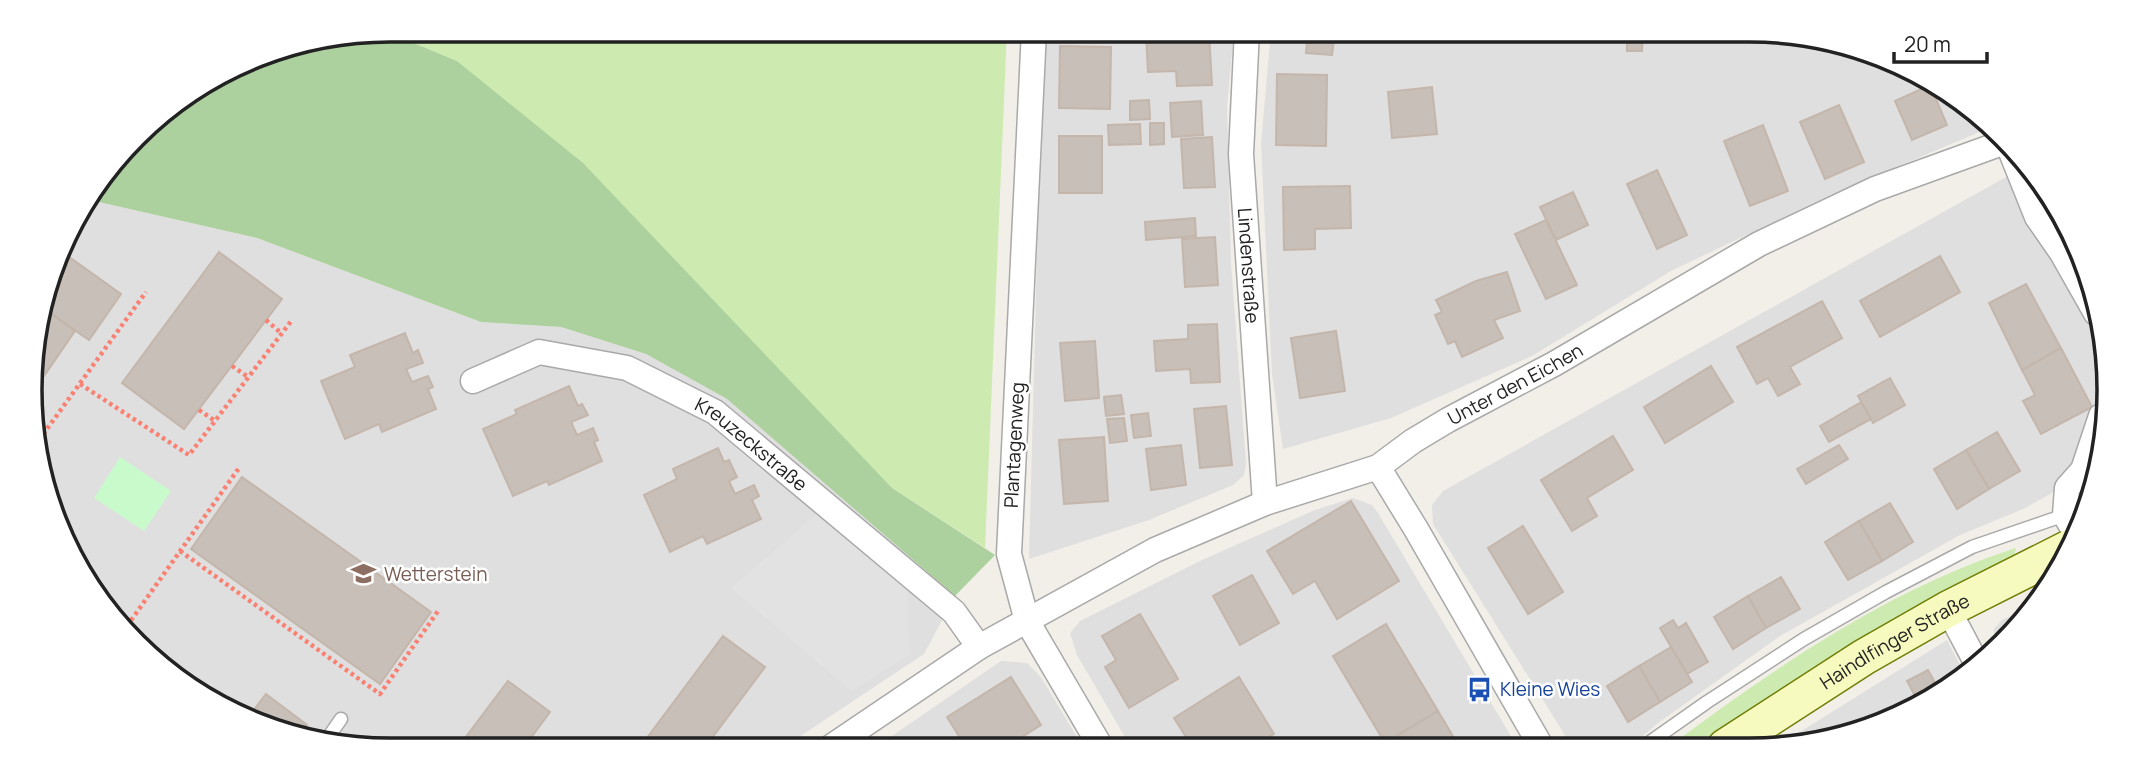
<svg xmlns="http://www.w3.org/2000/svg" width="2139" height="780" font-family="Manrope,sans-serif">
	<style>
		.residential { fill: #e0dfdf }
		.grass { fill: #cdebb0 }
		.forest { fill: #add19e }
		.park { fill: #c8facc }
		.parking { fill: #e2e2e2 }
		.building { fill: #c7bfb8; stroke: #c4b6ab; stroke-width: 2 }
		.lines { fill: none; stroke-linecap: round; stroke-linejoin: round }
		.lane-casing { stroke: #a9a9a9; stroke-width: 15 }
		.street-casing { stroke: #a9a9a9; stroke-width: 27 }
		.secondary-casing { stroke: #707d05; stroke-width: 38 }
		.path { stroke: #fa8072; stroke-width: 4.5; stroke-dasharray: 3.5 3.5; stroke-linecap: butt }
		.lane { stroke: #fff; stroke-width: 12 }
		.street { stroke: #fff; stroke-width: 24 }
		.secondary { stroke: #f7fabf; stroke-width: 35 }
		.labels { text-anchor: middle; stroke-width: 5; stroke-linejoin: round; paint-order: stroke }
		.street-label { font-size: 19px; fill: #222; stroke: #fff }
		.education-label { font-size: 19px; fill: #785e54; stroke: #fff; text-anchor: start }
		.transit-label { font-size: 19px; fill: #164399; stroke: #fff; text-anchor: start }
		.rim { fill: none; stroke: #222; stroke-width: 3.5 }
	</style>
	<rect width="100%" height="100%" fill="#f2efe9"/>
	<g class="residential">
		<polygon points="1047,30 1234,30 1227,106 1231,264 1246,463 1244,475 1233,485 1149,520 1029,559 1039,179"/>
		<polygon points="1271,30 1749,30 1842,42 1968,104 1989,128 1830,195 1671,271 1532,356 1391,418 1283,449 1272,374 1261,144"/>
		<polygon points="2024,167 2061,210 2106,343 2098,468 2023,509 1960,535 1780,636 1658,723 1630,747 1573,748 1433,524 1432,505 1443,491"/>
		<polygon points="90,200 257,238 481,322 561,327 646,354 727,399 955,596 924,654 781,749 390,750 297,738 190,689 91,590 42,483 33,343 67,230"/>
		<polygon points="1353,498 1372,505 1378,513 1518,748 1132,749 1077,655 1070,633 1080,621 1202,560 1315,510"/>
		<polygon points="2032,606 1994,652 1994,629 2002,620"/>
		<polygon points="1947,640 1965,675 1908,713 1796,747 1776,747"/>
		<polygon points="1001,661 1027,663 1041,677 1084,749 873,749"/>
	</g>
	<g class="grass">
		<polygon points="390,30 1007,30 985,548 892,488 457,61 385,31"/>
		<path d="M2016,548L2014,556L1785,689L1698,747H1668C1775,668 1888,589 2016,548Z"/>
	</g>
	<polygon class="forest" points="385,31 457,61 583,163 892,488 995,555 955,596 727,399 646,354 561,327 481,322 257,238 90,200 152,119 253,57"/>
	<polygon class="park" points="120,457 171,491 144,531 94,498"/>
	<polygon class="parking" points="818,513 907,587 910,655 851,691 731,588"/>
	<g class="building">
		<polygon points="1308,30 1335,31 1332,55 1306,53"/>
		<polygon points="1627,30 1643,30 1642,51 1627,51"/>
		<polygon points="1209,32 1212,85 1177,86 1176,71 1148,72 1146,34"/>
		<polygon points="1060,46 1111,47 1110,109 1059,108"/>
		<polygon points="1277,74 1327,75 1326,146 1276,145"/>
		<polygon points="1930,85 1947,125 1912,140 1895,101"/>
		<polygon points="1432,87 1437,134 1392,138 1388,92"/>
		<polygon points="1149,100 1150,119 1130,120 1130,101"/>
		<polygon points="1201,101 1203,135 1172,137 1170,103"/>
		<polygon points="1839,105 1864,162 1825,179 1800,122"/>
		<polygon points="1150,123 1164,123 1164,144 1150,145"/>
		<polygon points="1140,124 1141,144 1109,145 1108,125"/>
		<polygon points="1763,125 1788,191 1750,206 1724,141"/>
		<rect x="1059" y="136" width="43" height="57"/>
		<polygon points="1212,137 1215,187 1184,188 1181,139"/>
		<polygon points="1657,170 1687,235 1657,249 1627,184"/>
		<polygon points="1350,186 1351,228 1315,229 1315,249 1284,250 1283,187"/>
		<polygon points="1573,192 1588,225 1556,240 1540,207"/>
		<polygon points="1195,218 1196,236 1146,240 1145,222"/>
		<polygon points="1546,220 1577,285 1546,299 1515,234"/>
		<polygon points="1215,237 1218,285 1185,287 1182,239"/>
		<polygon points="219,252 282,299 184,429 122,383"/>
		<polygon points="65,254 121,294 89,340 43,308 56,267"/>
		<polygon points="1940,256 1960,292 1880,337 1860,301"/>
		<polygon points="1507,272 1520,311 1494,320 1503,338 1462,357 1455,341 1448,344 1435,315 1442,312 1436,300 1476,281"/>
		<polygon points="2026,284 2061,348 2022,370 1989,303"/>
		<polygon points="1822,301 1842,338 1790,367 1800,384 1778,396 1768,378 1757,384 1737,347"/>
		<polygon points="43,308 75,331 44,376 35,370 33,343"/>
		<polygon points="1217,324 1220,382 1191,383 1190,369 1156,371 1154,341 1188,339 1188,325"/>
		<polygon points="1336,331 1345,391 1300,398 1291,338"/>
		<polygon points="405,333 413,353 418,350 423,363 406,369 412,382 428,376 433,387 428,389 436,409 382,432 379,424 345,439 321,381 355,367 350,355"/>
		<polygon points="1095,341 1099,398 1065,401 1060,343"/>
		<polygon points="2061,348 2092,407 2041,434 2023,401 2035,395 2022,370"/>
		<polygon points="1711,366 1733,402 1665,443 1644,407"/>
		<polygon points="1890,378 1905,405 1873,423 1858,396"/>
		<polygon points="569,386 578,406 582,404 588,415 571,422 577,435 593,428 598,440 594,442 602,461 549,485 547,481 513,496 483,429 517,414 515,410"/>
		<polygon points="1121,395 1124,414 1106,416 1104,397"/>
		<polygon points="1861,402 1871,419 1829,442 1820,426"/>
		<polygon points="1226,406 1232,465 1200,468 1194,409"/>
		<polygon points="1148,413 1151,436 1134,438 1131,415"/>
		<polygon points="1124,418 1127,441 1110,443 1107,419"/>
		<polygon points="1997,432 2020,471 1989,489 1966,450"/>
		<polygon points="1613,436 1633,470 1587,498 1597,516 1572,531 1541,480"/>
		<polygon points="1104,437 1108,501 1064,504 1059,440"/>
		<polygon points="1181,445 1186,485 1151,490 1146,449"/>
		<polygon points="1839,445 1848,459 1806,484 1797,469"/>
		<polygon points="718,448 724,462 729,460 737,477 729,481 735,494 754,485 759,496 752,500 761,519 707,544 703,536 670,552 644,495 677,479 673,469"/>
		<polygon points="1966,450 1989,489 1957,509 1934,469"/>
		<polygon points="242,477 431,612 380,684 191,549"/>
		<polygon points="1351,501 1399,581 1337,619 1315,581 1293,594 1267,551"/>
		<polygon points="1890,503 1913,542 1882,561 1859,521"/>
		<polygon points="1859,521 1882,561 1848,580 1825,542"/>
		<polygon points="1523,526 1563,592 1528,614 1488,548"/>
		<polygon points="1252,575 1279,623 1240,645 1213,596"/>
		<polygon points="1781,577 1800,609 1766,628 1748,596"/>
		<polygon points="1748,596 1766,628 1733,649 1714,617"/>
		<polygon points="1140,614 1178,679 1129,708 1105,667 1116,660 1102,636"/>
		<polygon points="1673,620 1678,628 1686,623 1708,662 1687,674 1660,628"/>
		<polygon points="1386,624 1438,711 1385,743 1333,656"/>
		<polygon points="723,636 765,667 703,750 638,750"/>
		<polygon points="1671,647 1692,682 1660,702 1639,666"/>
		<polygon points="1639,666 1660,702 1628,722 1607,686"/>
		<polygon points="1928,670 1940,692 1920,705 1907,681"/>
		<polygon points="1011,677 1041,725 1003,749 967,749 947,717"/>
		<polygon points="1239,677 1274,734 1251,748 1232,748 1229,745 1223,748 1193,748 1174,718"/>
		<polygon points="508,681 550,712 522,750 456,750"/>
		<polygon points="266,694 307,725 298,738 249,716"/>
		<polygon points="1438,711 1460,748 1388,748 1385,743"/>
	</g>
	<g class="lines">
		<defs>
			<g id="lane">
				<polyline points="325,742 341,719"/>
				<polyline points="1643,747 1707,702 1804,639 1886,592 1972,547 2065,515"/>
			</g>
			<g id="street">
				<polyline points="1034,30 1009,554 1027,621 1102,749"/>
				<path id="s1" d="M1247,30L1241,154L1265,503"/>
				<polyline points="2011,152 2037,217 2062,253 2096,313"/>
				<path id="s2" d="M473,381L539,352L627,368L715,412L954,612L979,647"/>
				<polyline points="1378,467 1416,529 1542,748"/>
				<polyline points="2076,534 2065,515 2067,488 2083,470 2101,416"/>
				<polyline points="1948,609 1978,666"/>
				<path id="s3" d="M828,749L979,647L1155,550L1265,503L1378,467L1413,441L1448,420L1554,364L1759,244L1875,189L2002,143"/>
			</g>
			<g id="secondary">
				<path id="s4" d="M1725,747L1864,657L1948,609L2071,547"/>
			</g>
		</defs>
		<use href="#lane" class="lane-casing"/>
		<use href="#street" class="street-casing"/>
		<use href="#secondary" class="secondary-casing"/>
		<g class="path">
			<polyline points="266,320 281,333"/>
			<polyline points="232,366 248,377"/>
			<polyline points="80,384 189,455 292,320"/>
			<polyline points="199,410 215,421"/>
			<polyline points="39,440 146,292"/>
			<polyline points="180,551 380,694 438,611"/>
			<polyline points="127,626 239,468"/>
		</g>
		<use href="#lane" class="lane"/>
		<use href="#street" class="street"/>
		<use href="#secondary" class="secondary"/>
	</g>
	<defs>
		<symbol id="school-bare" viewBox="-9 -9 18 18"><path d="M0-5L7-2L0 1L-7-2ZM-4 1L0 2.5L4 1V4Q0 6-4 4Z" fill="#8d6e63" stroke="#fff" stroke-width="2.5" paint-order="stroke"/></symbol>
		<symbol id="bus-bare" viewBox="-9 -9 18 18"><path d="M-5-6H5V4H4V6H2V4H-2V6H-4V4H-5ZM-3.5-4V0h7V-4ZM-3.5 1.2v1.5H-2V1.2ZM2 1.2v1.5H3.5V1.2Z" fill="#1a4fb4" stroke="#fff" stroke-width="2.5" paint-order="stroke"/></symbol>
	</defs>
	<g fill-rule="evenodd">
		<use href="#school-bare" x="346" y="556" width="35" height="35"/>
		<use href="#bus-bare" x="1462" y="672" width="35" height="35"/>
	</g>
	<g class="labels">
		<g class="street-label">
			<text dy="7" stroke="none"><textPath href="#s1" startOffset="236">Lindenstraße</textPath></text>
			<text dy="7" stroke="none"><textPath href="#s3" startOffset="782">Unter den Eichen</textPath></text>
			<text dy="7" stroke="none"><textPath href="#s2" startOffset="308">Kreuzeckstraße</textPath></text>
			<text transform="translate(1014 445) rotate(-87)" y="7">Plantagenweg</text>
			<text dy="7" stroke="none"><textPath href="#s4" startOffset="200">Haindlfinger Straße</textPath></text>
		</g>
		<g class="education-label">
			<text x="384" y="581">Wetterstein</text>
		</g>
		<g class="transit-label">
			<text x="1500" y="696">Kleine Wies</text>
		</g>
	</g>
	<path d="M0 0H2139V780H0ZM390 42H1749A348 348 0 0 1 2097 390V390A348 348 0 0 1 1749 738H390A348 348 0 0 1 42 390V390A348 348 0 0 1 390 42Z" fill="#fff" fill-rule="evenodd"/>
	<path class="rim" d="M390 42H1749A348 348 0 0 1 2097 390V390A348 348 0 0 1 1749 738H390A348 348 0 0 1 42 390V390A348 348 0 0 1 390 42Z"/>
	<path d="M1894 52v10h93v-10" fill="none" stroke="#222222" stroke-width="3.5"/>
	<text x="1904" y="52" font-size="21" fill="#222222" stroke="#ffffff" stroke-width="5" paint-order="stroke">20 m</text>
</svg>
